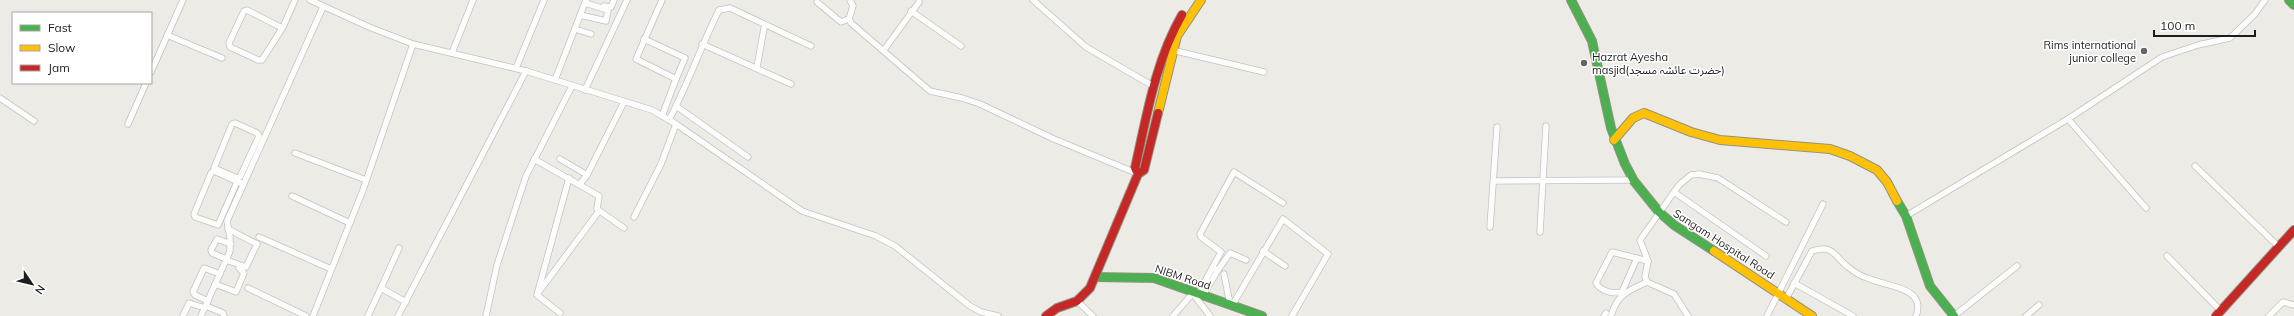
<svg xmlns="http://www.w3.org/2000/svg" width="2294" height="316" font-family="Mulish,'Noto Sans Arabic',sans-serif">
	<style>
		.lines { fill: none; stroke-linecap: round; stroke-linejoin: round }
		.street-casing { stroke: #c3c2c0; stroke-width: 7 }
		.fast-casing { stroke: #909480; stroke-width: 10 }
		.slow-casing { stroke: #909480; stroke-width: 10 }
		.jam-casing { stroke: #909480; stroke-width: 10 }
		.street { stroke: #fcfcfb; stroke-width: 5.5 }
		.fast { stroke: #4caf50; stroke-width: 8 }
		.slow { stroke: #ffc107; stroke-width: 8 }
		.jam { stroke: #c62828; stroke-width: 8 }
		.poi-dot { fill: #656563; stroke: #fff; stroke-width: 1.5 }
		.labels { text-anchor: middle; stroke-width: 3; stroke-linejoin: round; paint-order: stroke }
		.poi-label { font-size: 11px; fill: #1d1d1d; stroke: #fff; text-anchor: end }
		.street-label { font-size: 11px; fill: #1d1d1d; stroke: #fff }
	</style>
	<rect width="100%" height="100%" fill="#ecebe6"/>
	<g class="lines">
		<defs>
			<g id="street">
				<polyline points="310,0 369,27 413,44 526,71 652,110 676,124 802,211 876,236 895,246 970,306 981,312 998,316"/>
				<polyline points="662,0 636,59 676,79 662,116"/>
				<polyline points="850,0 853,6 849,19 851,23 930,91 962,98 980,104 1054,139 1136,173"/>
				<polyline points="1033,0 1086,47 1153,86"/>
				<polyline points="817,2 841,22 849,19"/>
				<polyline points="604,6 611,7 614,0"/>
				<polyline points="911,11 961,46"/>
				<polyline points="580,15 606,21 608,10 585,3"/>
				<polyline points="282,28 247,10 244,11 229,43 230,47 258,60 262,60 283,27 295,0"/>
				<polyline points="575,29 591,34"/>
				<polyline points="167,35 222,58"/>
				<polyline points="644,39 685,58 676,79"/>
				<polyline points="702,44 791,84"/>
				<polyline points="884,50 919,2"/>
				<polyline points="1172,50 1264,72"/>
				<polyline points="452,53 473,0"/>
				<polyline points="757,67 764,28"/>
				<polyline points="516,68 544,0"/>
				<polyline points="151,72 183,0"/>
				<polyline points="555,80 586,0"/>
				<polyline points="585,90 627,0"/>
				<polyline points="0,98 34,121"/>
				<polyline points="676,106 748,157"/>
				<polyline points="2068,119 2146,208"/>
				<path d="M669,120C688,84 701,46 719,10L730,8L811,46"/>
				<polygon points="235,123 257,133 259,136 240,177 237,178 214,168 232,124"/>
				<polyline points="128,124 146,83"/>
				<polyline points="295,153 366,180"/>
				<polyline points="534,159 599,196 597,209 624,228"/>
				<polyline points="560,159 587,175"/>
				<polyline points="2195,166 2279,247"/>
				<polyline points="1494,181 1632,180"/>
				<polyline points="237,182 218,225 195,217 194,214 211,173 214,171 243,184"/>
				<polyline points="580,184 587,175 624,102"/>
				<polyline points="1674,192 1766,256"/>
				<polyline points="292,196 350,223"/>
				<polyline points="1906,216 2068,119 2162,57 2198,45 2230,38 2255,14 2265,0"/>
				<polyline points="634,217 661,164 676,124"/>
				<polyline points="1490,227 1497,127"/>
				<polyline points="1540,232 1546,126"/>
				<polyline points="259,237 331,269"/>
				<polyline points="1263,251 1285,266"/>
				<polyline points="2167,256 2221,311"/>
				<path d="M1637,258L1622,292C1614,294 1601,292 1596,283L1612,252L1648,261"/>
				<polyline points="226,259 212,253 211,250 217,239 231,244"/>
				<polyline points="226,260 246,267 257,244 228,229"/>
				<polyline points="1218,270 1230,253 1246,260"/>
				<polyline points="1224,274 1230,304"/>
				<polyline points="1794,283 1853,316"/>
				<polyline points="215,284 236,292 244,273 239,268"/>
				<polyline points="248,288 306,316"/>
				<polyline points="381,288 399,248"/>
				<polyline points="1190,290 1210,316"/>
				<polyline points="1199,292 1221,252 1201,237 1200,234 1234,172 1283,203"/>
				<polyline points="538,293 599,211"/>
				<polyline points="1203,295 1218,270 1215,269"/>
				<path d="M1787,297L1812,251C1834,244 1835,257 1848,267C1854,272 1863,277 1870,279C1881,284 1908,287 1915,298C1919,303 1918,311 1916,316"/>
				<polyline points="208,301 195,295 193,292 204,268 220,274"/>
				<polyline points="1077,301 1093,316"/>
				<polyline points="1233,304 1283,219 1328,254 1292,316"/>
				<polyline points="206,306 223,313 224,316"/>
				<polyline points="560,313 537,295 569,178"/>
				<polyline points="183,316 189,303 205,308"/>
				<polyline points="201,316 230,251 230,237 227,221 323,7"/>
				<polyline points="313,316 363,190 413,44"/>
				<polyline points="368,316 381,288 406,302"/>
				<polyline points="398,316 526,71"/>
				<polyline points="486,316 497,265 526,176 572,86"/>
				<polyline points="1173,316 1193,293"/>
				<polyline points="1604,316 1606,313"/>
				<path d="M1611,316C1617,295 1627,291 1647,282"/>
				<polyline points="1688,316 1674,294 1647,282 1645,277 1648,261 1640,240 1679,185 1691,175 1699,174 1718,178 1786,222"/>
				<polyline points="1767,316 1823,204"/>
				<polyline points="1954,316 2017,266"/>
				<polyline points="2026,316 2039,305"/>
				<polyline points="2269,316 2283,302 2294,305"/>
			</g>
			<g id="fast">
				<polyline points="1571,0 1592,41 1611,128 1625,164 1634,181 1659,212 1674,225 1714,251"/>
				<polyline points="2289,0 2294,5"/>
				<polyline points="1897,201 1906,216 1930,286 1954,316"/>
				<polyline points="1095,277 1154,278 1262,316"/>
			</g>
			<g id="slow">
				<polyline points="1158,113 1177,36 1201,0"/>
				<polyline points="1614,140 1633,118 1644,113 1691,132 1720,140 1830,149 1850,156 1877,170 1887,182 1897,201"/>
				<polyline points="1714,251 1812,316"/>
			</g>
			<g id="jam">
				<path d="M1138,174L1135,168C1147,115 1155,62 1182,15"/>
				<polyline points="1046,316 1057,308 1077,301 1090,288 1138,174 1144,170 1158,113"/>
				<polyline points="2216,316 2294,230"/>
			</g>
		</defs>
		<use href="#street" class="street-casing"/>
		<use href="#fast" class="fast-casing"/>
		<use href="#slow" class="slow-casing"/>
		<use href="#jam" class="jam-casing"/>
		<use href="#street" class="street"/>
		<use href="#fast" class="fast"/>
		<use href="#slow" class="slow"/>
		<use href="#jam" class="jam"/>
	</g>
	<g class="poi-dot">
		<circle cx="2144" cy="51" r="4"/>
		<circle cx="1584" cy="63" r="4"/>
	</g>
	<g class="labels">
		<g class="poi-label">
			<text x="2136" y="49">Rims international<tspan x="2136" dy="13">junior college</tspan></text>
			<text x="1592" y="61" text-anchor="start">Hazrat Ayesha<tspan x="1592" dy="13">masjid(حضرت عائشہ مسجد)</tspan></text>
		</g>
		<g class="street-label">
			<text transform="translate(1724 244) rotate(33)" y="4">Sangam Hospital Road</text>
			<text transform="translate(1183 277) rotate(18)" y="4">NIBM Road</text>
		</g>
	</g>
	<rect x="12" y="12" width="140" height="72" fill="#ffffff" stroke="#a5a5a5"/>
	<rect x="20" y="25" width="20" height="6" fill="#4caf50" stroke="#a5a5a5"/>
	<text x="48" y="32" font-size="12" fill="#1d1d1d">Fast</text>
	<rect x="20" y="45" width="20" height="6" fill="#ffc107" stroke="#a5a5a5"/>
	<text x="48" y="52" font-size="12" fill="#1d1d1d">Slow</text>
	<rect x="20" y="65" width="20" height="6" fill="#c62828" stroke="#a5a5a5"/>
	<text x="48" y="72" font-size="12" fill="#1d1d1d">Jam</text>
	<g transform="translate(32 284) rotate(125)" stroke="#ffffff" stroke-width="3" paint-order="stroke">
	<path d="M0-3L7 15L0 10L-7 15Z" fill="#1d1d1d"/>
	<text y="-6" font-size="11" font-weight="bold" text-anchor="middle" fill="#1d1d1d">N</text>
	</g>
	<path d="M2154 30v6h101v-6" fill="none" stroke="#1d1d1d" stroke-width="2"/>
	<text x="2160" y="30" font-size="12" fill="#1d1d1d" stroke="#ffffff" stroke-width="3" paint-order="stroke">100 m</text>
</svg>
